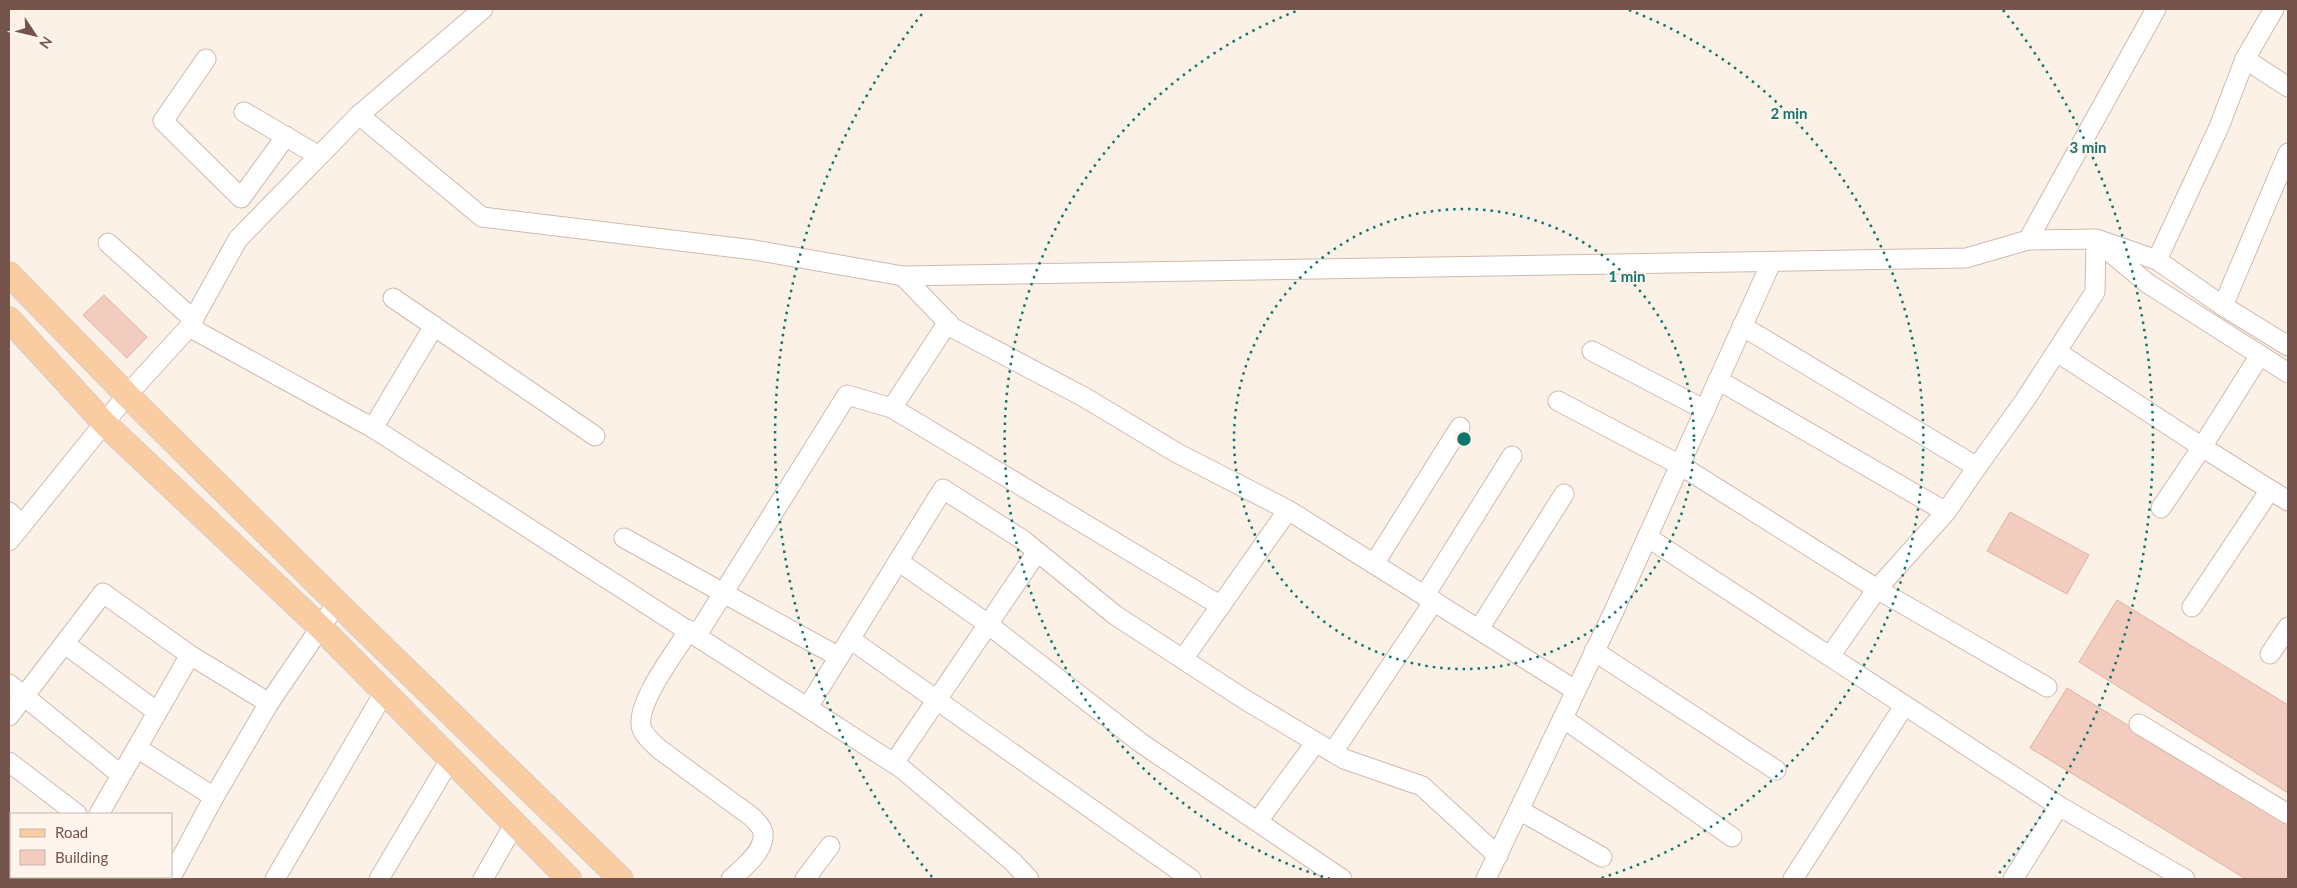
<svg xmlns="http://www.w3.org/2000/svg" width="2297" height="888" font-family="Lato,sans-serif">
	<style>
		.building { fill: #f1ccbf; stroke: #e3b09f }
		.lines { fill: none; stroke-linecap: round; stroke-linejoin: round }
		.minor-casing { stroke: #d0b9af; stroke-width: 21 }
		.major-casing { stroke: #d8cfcd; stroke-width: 26 }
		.minor { stroke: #fff; stroke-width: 19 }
		.major { stroke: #f9cca1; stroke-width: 24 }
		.ring { fill: none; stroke: #0f766e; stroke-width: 2.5; stroke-dasharray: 2.5 5 }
		.centre { fill: #0f766e; stroke: #fff5ed; stroke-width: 2.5 }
		.ring-label { font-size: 15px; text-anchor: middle; font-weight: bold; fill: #0f766e; stroke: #fff5ed; stroke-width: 4.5; stroke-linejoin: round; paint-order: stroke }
	</style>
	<rect width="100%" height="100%" fill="#fcf1e7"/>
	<g class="building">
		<polygon points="104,295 147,337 127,358 83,315"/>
		<polygon points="2010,512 2089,555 2067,594 1987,551"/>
		<polygon points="2117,600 2288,705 2288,793 2079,662"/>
		<polygon points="2067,688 2288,823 2288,879 2246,879 2030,748"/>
	</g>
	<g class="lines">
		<defs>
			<g id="minor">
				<polyline points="206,59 163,121 241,198 286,136"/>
				<polyline points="2245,59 2288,87"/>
				<polyline points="244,112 319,156"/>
				<polyline points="359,115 483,9"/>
				<polyline points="2028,240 2096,239 2157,260 2223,306 2288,346"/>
				<polyline points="108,243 194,320"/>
				<polyline points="2104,247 2147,283 2288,373"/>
				<polyline points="2157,260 2219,127 2245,59 2274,9"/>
				<polyline points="903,276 953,328 1084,397 1177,453 1288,510 1575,690"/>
				<polyline points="393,298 595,436"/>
				<polyline points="2223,306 2288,153"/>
				<polyline points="1742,326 1977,467 1946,512 1877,589 1830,656"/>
				<polyline points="189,327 373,428 901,768 1012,861 1029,879"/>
				<polyline points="1592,351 1705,410"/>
				<polyline points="2057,352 2202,447 2161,508"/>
				<polyline points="2260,355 2202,447 2288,501"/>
				<polyline points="1718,380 1946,512"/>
				<polyline points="1558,401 1680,465 1877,589 2047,687"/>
				<polyline points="892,408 1221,606"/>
				<polyline points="373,428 434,326"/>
				<polyline points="1977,467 2025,400 2095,292 2096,239"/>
				<polyline points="9,512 22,525"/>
				<polyline points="1647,537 2059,806 2185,879"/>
				<polyline points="624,538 839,657"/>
				<polyline points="9,541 127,395 189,327 238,239 359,115 482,217 754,250 903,276 1966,258 2028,240 2156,9"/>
				<polyline points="898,561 985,622 1141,743 1342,879"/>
				<polyline points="1374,564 1460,427"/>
				<polyline points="1425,595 1512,456"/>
				<polyline points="2192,607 2270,490"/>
				<polyline points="1479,629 1564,494"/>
				<path d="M689,630C677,650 633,706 642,729C645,737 653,743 659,749L752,817C756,822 763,827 763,834C765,851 742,869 731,879"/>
				<polyline points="697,635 847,395 892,408 948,322"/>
				<polyline points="850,639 1191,879"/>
				<polyline points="65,644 156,711"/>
				<polyline points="1594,651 1776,770"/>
				<polyline points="2270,654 2288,627"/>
				<polyline points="1183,659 1288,510"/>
				<polyline points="9,684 120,774"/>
				<polyline points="808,707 943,489 1023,540 1115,615 1244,699 1344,759 1422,786 1498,856"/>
				<polyline points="9,716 103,593 190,655 269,703"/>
				<polyline points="1563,718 1732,837"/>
				<polyline points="2139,724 2288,814"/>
				<polyline points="137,748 214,797"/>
				<polyline points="1333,752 1434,601"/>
				<polyline points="9,762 77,814"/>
				<polyline points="894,763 1037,552"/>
				<polyline points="1519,810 1602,857"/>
				<polyline points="99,814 190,655"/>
				<polyline points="1258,821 1316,742"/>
				<polyline points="9,847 11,849"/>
				<polyline points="42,877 45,879"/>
				<polyline points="66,879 67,877"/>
				<polyline points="170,879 214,797 269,703 337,603"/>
				<polyline points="275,879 385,691"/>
				<polyline points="379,879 451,758"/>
				<polyline points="483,879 515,823"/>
				<polyline points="805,879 830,846"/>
				<polyline points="1486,879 1614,611 1771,263"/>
				<polyline points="1793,879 1904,706"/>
				<polyline points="2013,879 2059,806"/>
			</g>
			<g id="major">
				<polyline points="9,274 127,395 337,603 621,879"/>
				<polyline points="9,319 105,424 321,628 569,879"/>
			</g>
		</defs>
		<use href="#minor" class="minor-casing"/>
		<use href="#major" class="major-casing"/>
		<use href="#minor" class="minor"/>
		<use href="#major" class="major"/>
	</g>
	<g class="ring">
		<circle cx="1464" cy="439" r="230"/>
		<path d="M1330 879A460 460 0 0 1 1299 10M1629 10A460 460 0 0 1 1598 879"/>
		<path d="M932 877A689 689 0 0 1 925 10M2003 10A689 689 0 0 1 1996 877"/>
	</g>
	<circle cx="1464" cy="439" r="8" class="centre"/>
	<g class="ring-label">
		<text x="1789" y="119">2 min</text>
		<text x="2088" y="153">3 min</text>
		<text x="1627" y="282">1 min</text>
	</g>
	<rect width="2297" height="888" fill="none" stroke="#75544b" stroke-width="20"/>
	<rect x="10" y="813" width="162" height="65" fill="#fff5ed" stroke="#c8b5ac"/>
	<rect x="20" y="829" width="25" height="8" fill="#f9cca1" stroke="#c8b5ac"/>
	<text x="55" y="838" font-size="15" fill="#75544b">Road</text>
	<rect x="20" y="850" width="25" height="15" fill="#f1ccbf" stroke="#c8b5ac"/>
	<text x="55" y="863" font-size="15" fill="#75544b">Building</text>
	<g transform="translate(35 35) rotate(125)" stroke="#fff5ed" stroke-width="4" paint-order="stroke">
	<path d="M0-4L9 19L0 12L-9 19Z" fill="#75544b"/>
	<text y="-8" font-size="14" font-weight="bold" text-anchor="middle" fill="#75544b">N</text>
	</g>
</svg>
